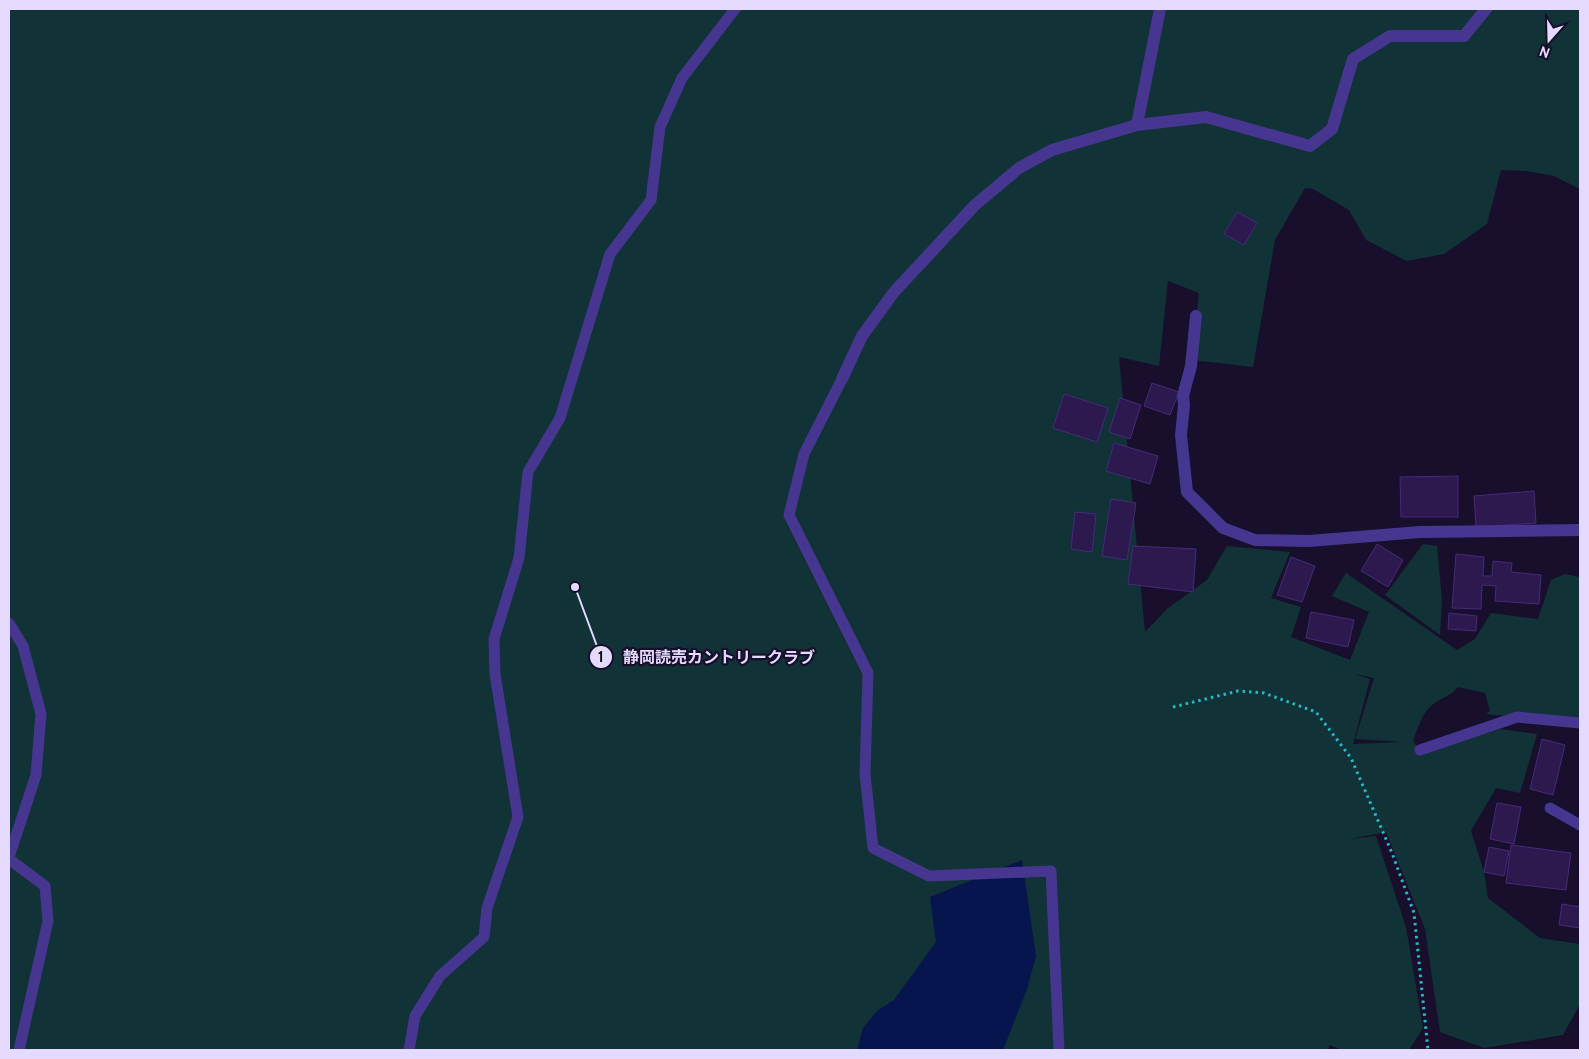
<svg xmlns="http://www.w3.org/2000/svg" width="1589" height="1059" font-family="Overpass,'Noto Sans JP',sans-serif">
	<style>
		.green { fill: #113236; fill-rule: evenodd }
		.water { fill: #06154d }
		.building { fill: #2c194e; stroke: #47297c }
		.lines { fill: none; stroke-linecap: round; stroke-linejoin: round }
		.path { stroke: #26b8c7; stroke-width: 3; stroke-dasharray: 2.5 4; stroke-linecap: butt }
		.service { stroke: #47368f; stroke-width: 11 }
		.minor { stroke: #47368f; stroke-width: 12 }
		.leader { fill: none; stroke: #e4daff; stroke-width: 2 }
		.callout-dot { fill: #e4daff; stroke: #180f2c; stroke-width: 2 }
		.mark-label { font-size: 15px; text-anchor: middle; font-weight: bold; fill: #111 }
		.callout-label { font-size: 16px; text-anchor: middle; font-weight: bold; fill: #e4daff; stroke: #180f2c; stroke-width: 4.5; stroke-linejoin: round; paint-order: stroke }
	</style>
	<rect width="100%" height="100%" fill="#180f2c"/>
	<g class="green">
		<path d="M9,9H1580V189L1554,176L1527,171L1501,170L1487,224L1444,254L1407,261L1366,240L1349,210L1313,189L1305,188L1275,240L1253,367L1192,360L1199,293L1168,281L1159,366L1119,357L1145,632L1168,608L1207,580L1227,546L1290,552L1271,598L1301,607L1291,637L1350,660L1369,612L1332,596L1346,573L1457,650L1475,639L1491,613L1538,619L1551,580L1565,574L1580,577V723L1485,714L1490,711L1485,693L1458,687C1451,696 1441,698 1432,705C1422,713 1417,730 1413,741L1420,750L1500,729L1537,734L1520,793L1496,788L1471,831L1484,872L1488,898L1540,938L1580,944V1004L1563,1035L1484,1048L1440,1032L1425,929L1386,832L1350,839L1376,836L1406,927L1423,1028L1409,1050H1342L1330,1045L1327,1050H9ZM1355,674L1374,678L1355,739L1403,742L1353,744L1370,679Z"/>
		<polygon points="1423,544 1437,546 1442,600 1440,635 1385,595"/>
	</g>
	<polygon class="water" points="1022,860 1036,956 1027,989 1003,1050 857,1050 863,1028 877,1011 894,1000 936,942 930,897"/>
	<g class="building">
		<polygon points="1237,212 1257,223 1244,245 1224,234"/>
		<polygon points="1152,383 1179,392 1170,415 1144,406"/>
		<polygon points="1064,394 1108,408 1097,442 1053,428"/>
		<polygon points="1120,398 1141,405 1130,439 1109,432"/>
		<polygon points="1114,443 1158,456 1150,484 1106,471"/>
		<polygon points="1458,476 1458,517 1401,517 1400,477"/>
		<polygon points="1534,491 1536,523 1476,527 1474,496"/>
		<polygon points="1111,499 1136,503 1127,560 1102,556"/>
		<polygon points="1075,512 1096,514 1092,552 1071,549"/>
		<polygon points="1377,544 1403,560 1388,587 1361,571"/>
		<polygon points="1133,546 1196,549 1193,592 1128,584"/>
		<polygon points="1456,554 1484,557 1483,576 1492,576 1493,561 1512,563 1511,572 1541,575 1539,604 1495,601 1496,586 1482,585 1481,609 1452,608"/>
		<polygon points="1291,557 1315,566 1302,602 1277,595"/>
		<polygon points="1311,612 1354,620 1348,647 1306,638"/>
		<polygon points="1449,613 1477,616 1476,631 1448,629"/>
		<polygon points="1542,739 1565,745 1553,795 1530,789"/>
		<polygon points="1497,803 1521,807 1514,844 1490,839"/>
		<polygon points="1511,845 1571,853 1566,890 1506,883"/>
		<polygon points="1489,847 1509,851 1504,876 1484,872"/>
		<polygon points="1562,904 1580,907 1580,928 1559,925"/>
	</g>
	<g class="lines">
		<polyline class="path" points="1173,707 1238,691 1264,693 1316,712 1351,758 1392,853 1414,913 1428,1050"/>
		<g class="service">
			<polyline points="842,379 804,454 789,515 868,673 865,774 873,848 929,876 1051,871 1059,1050"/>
			<polyline points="9,623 23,646 41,714 36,775 9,857"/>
			<polyline points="1420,750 1517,717 1580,723"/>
			<polyline points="1550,808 1580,825"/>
			<polyline points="9,859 45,886 48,921 19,1050"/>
			<polyline points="409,1050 415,1016 440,976 484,937 487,908 518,817 495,674 494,639 519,558 528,472 560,418 610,254 651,200 660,127 682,78 735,9"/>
		</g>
		<g class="minor">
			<polyline points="1137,125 1160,9"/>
			<polyline points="1196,316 1191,366 1183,396 1184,405 1181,435 1187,492 1223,528 1255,540 1309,541 1420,532 1580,530"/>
			<polyline points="842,379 862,336 894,292 975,205 1019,168 1052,150 1137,125 1206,117 1310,146 1332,129 1353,59 1390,36 1464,36 1486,9"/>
		</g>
	</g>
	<path class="leader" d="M575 587L601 657"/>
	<g class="callout-dot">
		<circle cx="575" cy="587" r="5"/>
		<circle cx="601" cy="657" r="12"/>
	</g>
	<g class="mark-label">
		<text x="601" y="662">1</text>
	</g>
	<g class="callout-label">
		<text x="719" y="663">静岡読売カントリークラブ</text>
	</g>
	<rect width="1589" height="1059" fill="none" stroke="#e4daff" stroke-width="20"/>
	<g transform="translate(1549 40) rotate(200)" stroke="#180f2c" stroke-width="4" paint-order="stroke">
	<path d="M0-4L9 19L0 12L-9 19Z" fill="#e4daff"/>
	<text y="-8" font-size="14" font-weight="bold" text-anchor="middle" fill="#e4daff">N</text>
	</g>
</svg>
